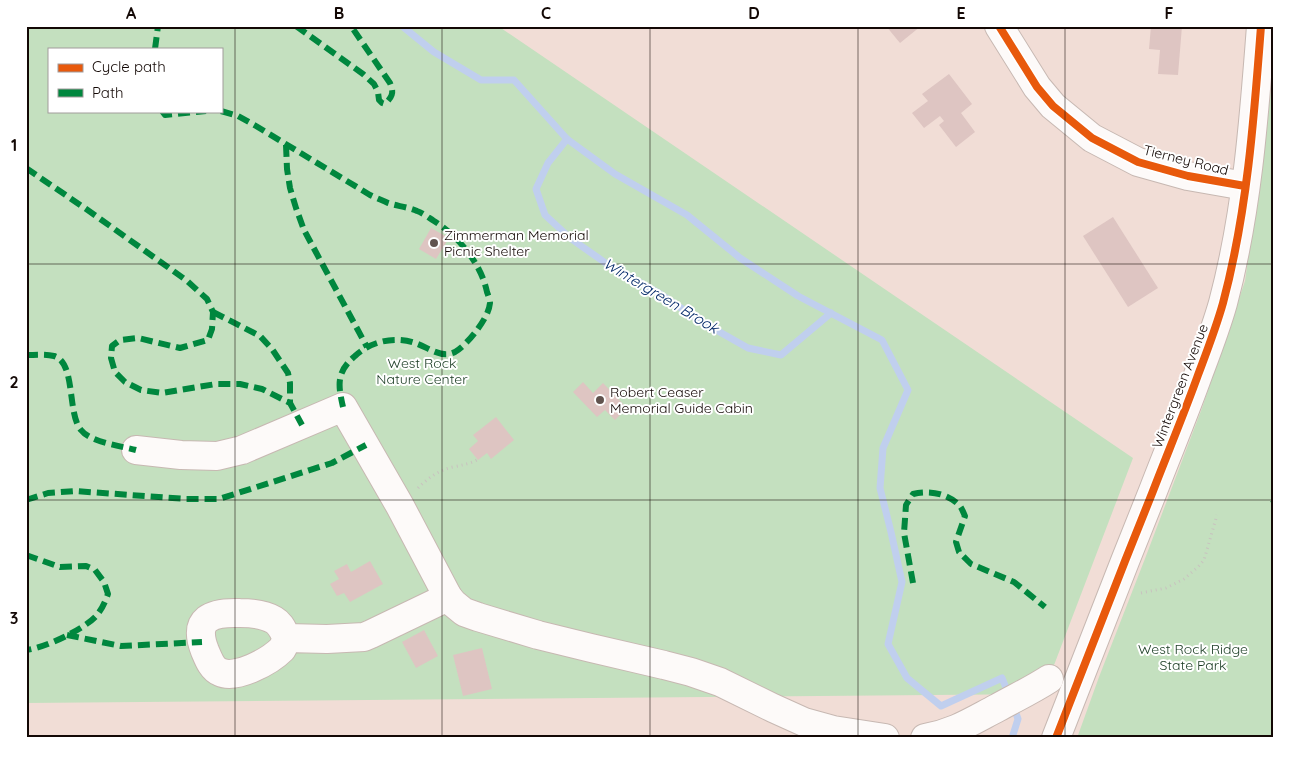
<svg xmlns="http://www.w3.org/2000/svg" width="1300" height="764" font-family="Quicksand,sans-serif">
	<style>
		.green { fill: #c4e0bf; fill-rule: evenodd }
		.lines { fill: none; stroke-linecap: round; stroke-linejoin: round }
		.stream { stroke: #c0cfee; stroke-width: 7 }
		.building { fill: #dec5c2 }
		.minor-casing { stroke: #c7b8b2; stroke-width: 30 }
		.path { stroke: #c8c2bf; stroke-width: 3; stroke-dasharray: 1 4; stroke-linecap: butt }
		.minor { stroke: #fdfaf9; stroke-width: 28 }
		.quiet { stroke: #00873e; stroke-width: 6; stroke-dasharray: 12 6; stroke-linecap: butt }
		.cycleway-casing { stroke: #fff; stroke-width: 11 }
		.cycleway { stroke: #e8590c; stroke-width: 8 }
		.grid { fill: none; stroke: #130805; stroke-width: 1; stroke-opacity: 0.55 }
		.poi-dot { fill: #61534e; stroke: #fff; stroke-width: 2 }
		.labels { text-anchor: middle; stroke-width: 4; stroke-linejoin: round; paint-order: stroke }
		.street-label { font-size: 14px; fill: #130805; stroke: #fff }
		.poi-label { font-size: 14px; fill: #130805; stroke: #fff; text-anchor: start }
		.park-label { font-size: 14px; fill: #183a21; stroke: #fff }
		.water-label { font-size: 15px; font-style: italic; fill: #002767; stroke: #fff }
		.neatline { fill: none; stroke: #130805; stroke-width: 2 }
		.grid-label { font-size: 16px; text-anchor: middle; font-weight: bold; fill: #130805 }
	</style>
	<rect width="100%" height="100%" fill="#f1ddd6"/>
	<g class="green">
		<path d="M26,26H498L1133,458L1043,694L26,703ZM49,49H221V111H49Z"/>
		<polygon points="1274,55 1274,738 1077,738 1099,677 1146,556 1202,408 1245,281 1264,143"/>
	</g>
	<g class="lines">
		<g class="stream">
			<polyline points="402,26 434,52 481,80 514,80 567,139 615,174 687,215 740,258 798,296 882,340 908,390 883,448 880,488 891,532 902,582 888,644 907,678 941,706 1002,678 1009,695"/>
			<polyline points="567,139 548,163 536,189 545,215 570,238 607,264 657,292 702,322 748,348 781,355 831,313"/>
			<polyline points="1012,738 1018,719 1013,705"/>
		</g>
	</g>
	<g class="building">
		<polygon points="886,26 921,26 900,43"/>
		<polygon points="1151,26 1182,26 1178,75 1158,74 1160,50 1149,49"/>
		<polygon points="949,74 972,104 961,113 975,132 956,147 939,125 944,121 940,116 924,128 912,113 928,101 922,94"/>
		<polygon points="1113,217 1158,288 1128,307 1083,236"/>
		<polygon points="431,228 449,238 436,259 419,249"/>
		<polygon points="583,382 593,393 603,383 627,408 615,420 605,410 597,417 573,392"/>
		<polygon points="496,417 514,440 491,459 487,453 478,460 469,449 478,441 473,435"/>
		<polygon points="370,561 383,584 350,602 344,593 337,596 330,584 339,579 334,571 347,564 351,572"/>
		<polygon points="424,630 438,656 416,668 402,642"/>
		<polygon points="482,648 492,689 463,696 453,655"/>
	</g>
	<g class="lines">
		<defs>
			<g id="minor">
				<polyline points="999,26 1037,87 1053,106 1092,138 1138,162 1188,176 1245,186"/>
				<polyline points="136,450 181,455 217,456 242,450 343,407 400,506 448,597 453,603 464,612 478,617 538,635 591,648 664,665 691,672 720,682 773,708 804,722 833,730 885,738"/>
				<path d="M287,638C285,642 284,646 282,649C270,661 236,680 220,672C212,669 208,658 205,651C192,618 212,612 240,613C251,613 264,614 274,620C281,624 283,631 287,638L327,639L364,637L371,634L448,597"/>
				<path d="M925,738C954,733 972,721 997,708C1015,698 1032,690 1049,679"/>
				<path d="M1056,738C1088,655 1120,573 1153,491C1168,452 1184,414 1198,375C1207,351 1216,328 1223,303C1247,213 1254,119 1261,26"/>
			</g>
		</defs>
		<use href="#minor" class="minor-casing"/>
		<g class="path">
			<path d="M418,488C428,478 439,470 453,467C462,465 469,464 477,460"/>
			<polyline points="1141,593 1166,588 1184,579 1198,567 1204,560 1217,515"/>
		</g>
		<use href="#minor" class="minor"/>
		<g class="quiet">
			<path d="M296,26L363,74L374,84L378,92L379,100L382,103L385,104C393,96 394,93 390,83L351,26"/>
			<polyline points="155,49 158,26"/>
			<polyline points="162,111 165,115 206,111"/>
			<path d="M221,111L238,116L256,126L370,195C376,198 382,200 388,203C397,206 408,207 417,211C423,213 429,218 434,221C458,236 481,263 487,292C488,295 490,300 490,303C489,313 482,323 477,330C471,338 463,347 455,352C441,359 428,347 415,343C395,336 371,341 355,356C336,372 338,385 343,407"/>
			<polyline points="286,145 287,169 290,188 296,208 304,230 367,347"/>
			<polyline points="26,168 89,211 186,280 207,299 213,312 212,329 208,340 180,348 138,338 120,340 112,346 111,358 115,372 125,382 141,390 162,393 216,384 240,384 262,389 290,403 302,425"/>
			<polyline points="213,312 260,336 272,349 288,373 290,383 290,403"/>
			<path d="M26,355C35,355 45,354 54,356C76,362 67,414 81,430C90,442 121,446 136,450"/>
			<polyline points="26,500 48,493 75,491 186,499 219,499 332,463 366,445"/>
			<polyline points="1273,500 1274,502"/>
			<path d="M26,555L60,567L86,566L95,570L104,582L108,594C105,602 102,609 97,615C85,629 45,648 26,650"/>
			<path d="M913,583L904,533L906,505L913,494C928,490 947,493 959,505C962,508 963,512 965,516L956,542L959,552L971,564L1014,582L1045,607"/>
			<polyline points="67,635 121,646 202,642"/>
		</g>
		<defs>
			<g id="cycleway">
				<polyline points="999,26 1037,87 1053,106 1092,138 1138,162 1188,176 1245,186"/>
				<path d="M1056,738C1088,655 1120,573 1153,491C1168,452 1184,414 1198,375C1207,351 1216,328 1223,303C1247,213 1254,119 1261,26"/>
			</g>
		</defs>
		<use href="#cycleway" class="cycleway-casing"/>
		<use href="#cycleway" class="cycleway"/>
	</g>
	<path class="grid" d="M235,26V738M442,26V738M650,26V738M858,26V738M1065,26V738M26,264H1274M26,500H1274"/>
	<g class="poi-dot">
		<circle cx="434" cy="243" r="5"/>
		<circle cx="600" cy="400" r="5"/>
	</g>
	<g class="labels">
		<g class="street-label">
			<text transform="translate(1186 160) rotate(14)" y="5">Tierney Road</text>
			<text transform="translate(1180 386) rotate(-69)" y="5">Wintergreen Avenue</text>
		</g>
		<g class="poi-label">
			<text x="444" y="240">Zimmerman Memorial<tspan x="444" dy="16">Picnic Shelter</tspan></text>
			<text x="610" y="397">Robert Ceaser<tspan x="610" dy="16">Memorial Guide Cabin</tspan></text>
		</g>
		<g class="park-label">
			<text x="422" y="368">West Rock<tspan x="422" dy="16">Nature Center</tspan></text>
			<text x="1193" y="654">West Rock Ridge<tspan x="1193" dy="16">State Park</tspan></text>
		</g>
		<g class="water-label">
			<text transform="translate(661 296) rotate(31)" y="5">Wintergreen Brook</text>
		</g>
	</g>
	<rect width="1300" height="764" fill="none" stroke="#ffffff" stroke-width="55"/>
	<rect x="48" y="48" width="175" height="65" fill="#ffffff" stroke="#a19c9b"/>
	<rect x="58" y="64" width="25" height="8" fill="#e8590c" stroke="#a19c9b"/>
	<text x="92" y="72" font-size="15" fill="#130805">Cycle path</text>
	<rect x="58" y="89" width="25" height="8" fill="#00873e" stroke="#a19c9b"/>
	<text x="92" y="98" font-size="15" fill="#130805">Path</text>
	<rect x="28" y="28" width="1244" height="708" class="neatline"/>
	<g class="grid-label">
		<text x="131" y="19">A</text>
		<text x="339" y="19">B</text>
		<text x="546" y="19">C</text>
		<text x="754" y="19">D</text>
		<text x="961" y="19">E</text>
		<text x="1169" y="19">F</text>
		<text x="14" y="151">1</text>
		<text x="14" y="388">2</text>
		<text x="14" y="624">3</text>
	</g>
</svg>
